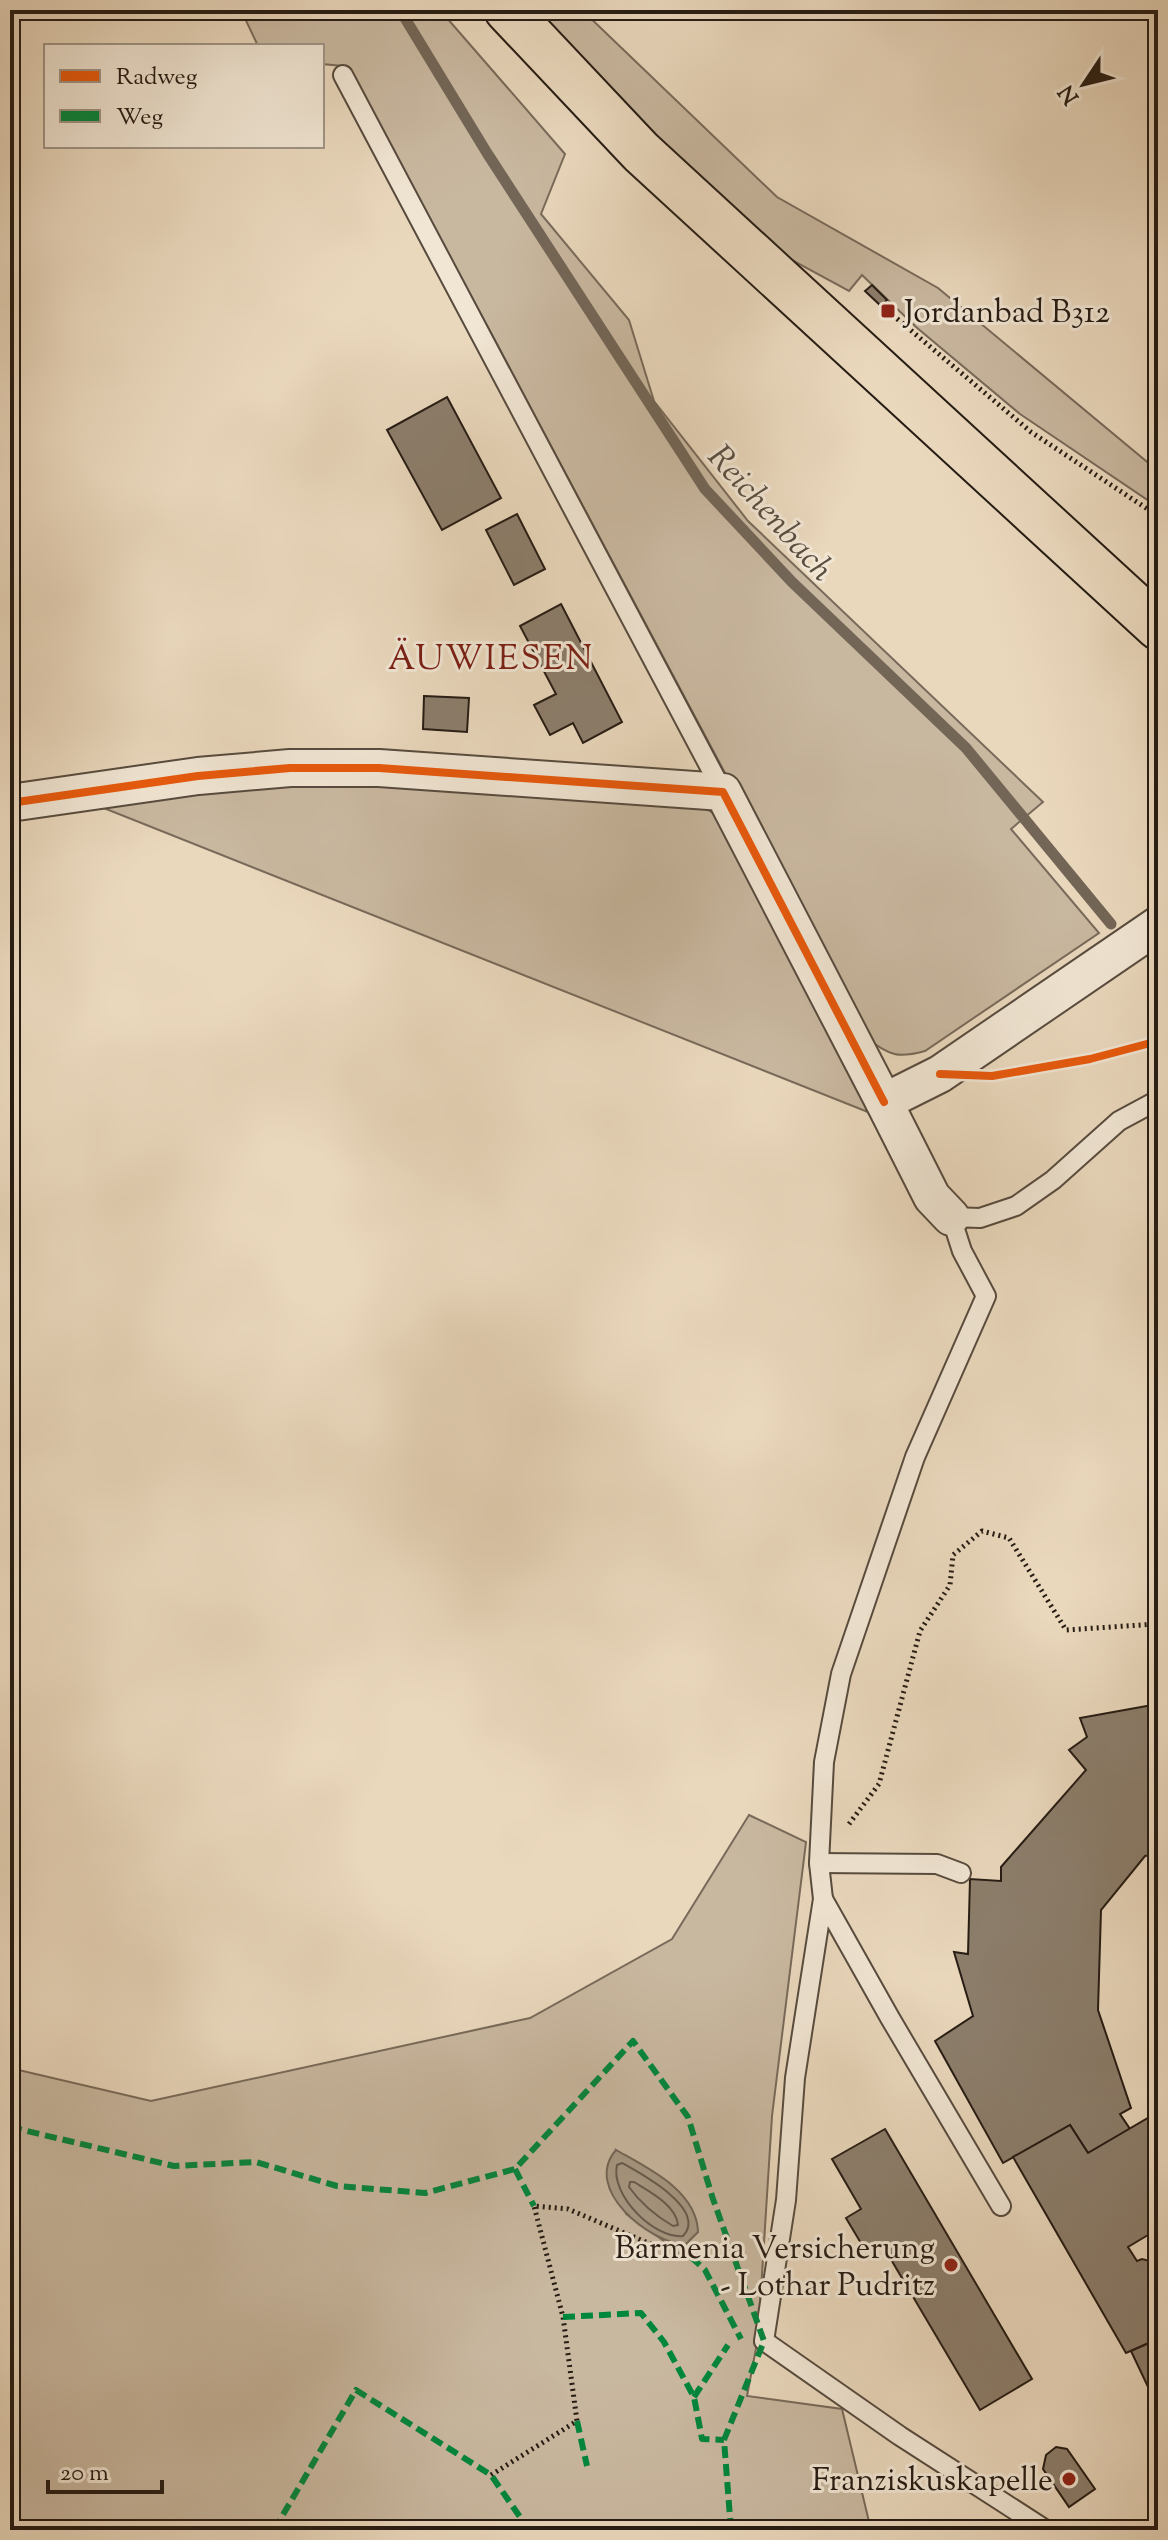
<svg xmlns="http://www.w3.org/2000/svg" width="1168" height="2540" font-family="'Sorts Mill Goudy',serif">
	<style>
		.green { fill: #c9b8a0; stroke: #786a5a; stroke-width: 2; fill-rule: evenodd }
		.water { fill: #a79884; stroke: #736657; stroke-width: 2 }
		.lines { fill: none; stroke-linecap: round; stroke-linejoin: round }
		.shore { stroke: #665a4c; stroke-width: 2 }
		.stream { stroke: #736657; stroke-width: 11 }
		.building { fill: #8c7e6c; stroke: #261c14; stroke-width: 2 }
		.lane-casing { stroke: #574b3e; stroke-width: 22 }
		.street-casing { stroke: #574b3e; stroke-width: 40 }
		.primary-casing { stroke: #261c14; stroke-width: 48 }
		.path { stroke: #261c14; stroke-width: 5; stroke-dasharray: 2 4; stroke-linecap: butt }
		.lane { stroke: #f1e6d4; stroke-width: 18 }
		.street { stroke: #f1e6d4; stroke-width: 36 }
		.primary { stroke: #ead8bd; stroke-width: 44 }
		.quiet { stroke: #00873e; stroke-width: 6; stroke-dasharray: 12 6; stroke-linecap: butt }
		.cycleway-casing { stroke: #f1e6d4; stroke-width: 13 }
		.cycleway { stroke: #e8590c; stroke-width: 8 }
		.poi-dot { fill: #8f2418; stroke: #f1e6d4; stroke-width: 3 }
		.labels { text-anchor: middle; stroke-width: 6; stroke-linejoin: round; paint-order: stroke }
		.poi-label { font-size: 32px; fill: #261c14; stroke: #f1e6d4; text-anchor: end }
		.water-label { font-size: 34px; font-style: italic; fill: #5a4e41; stroke: #f1e6d4 }
		.neighbourhood-label { font-size: 34px; letter-spacing: 2px; fill: #7a1f14; stroke: #f1e6d4 }
	</style>
	<rect width="100%" height="100%" fill="#ead8bd"/>
	<filter id="stains"><feTurbulence type="fractalNoise" baseFrequency=".0025" numOctaves="4"/><feColorMatrix values="0 0 0 0 .2 0 0 0 0 .09 0 0 0 0 .02 0 0 0 .5 -.17"/></filter>
	<radialGradient id="worn" r=".72"><stop offset=".6" stop-color="#630" stop-opacity="0"/><stop offset="1" stop-color="#630" stop-opacity=".3"/></radialGradient>
	<g class="green">
		<path d="M241,10H440L565,154L541,214L629,320L654,401L748,521L1043,802L1011,829L1099,933L925,1051C896,1059 891,1055 866,1038L493,337L343,66L322,64V46H258Z"/>
		<polygon points="530,10 582,10 777,197 938,288 1158,471 1158,507 1020,414 916,327 862,275 849,291 788,258 729,212"/>
		<polygon points="297,776 688,799 721,817 873,1114 91,803"/>
		<path d="M749,1815L806,1842L772,2116L758,2338L747,2396L842,2409L871,2530H10V2068L151,2101L530,2018L672,1939ZM616,2150L672,2186L668,2244L626,2214Z"/>
	</g>
	<path class="water" d="M616,2150C648,2168 697,2191 698,2232L685,2245C649,2242 582,2189 616,2150Z"/>
	<g class="lines">
		<g class="shore">
			<path d="M622,2163C642,2174 708,2210 683,2236C654,2239 610,2195 617,2165Z"/>
			<path d="M630,2182H634C650,2192 676,2205 678,2225L673,2226C656,2216 641,2204 629,2187Z"/>
		</g>
		<polyline class="stream" points="400,10 487,153 705,489 792,582 966,748 1111,924"/>
	</g>
	<g class="building">
		<polygon points="872,285 887,300 881,306 865,291"/>
		<polygon points="447,397 501,498 442,530 387,430"/>
		<polygon points="517,514 545,569 514,585 486,530"/>
		<polygon points="561,604 622,722 583,743 573,723 550,735 534,705 556,694 520,626"/>
		<polygon points="424,696 469,698 467,732 423,729"/>
		<polygon points="1158,1704 1158,1854 1145,1856 1101,1910 1098,2010 1131,2108 1120,2114 1130,2129 1088,2153 1070,2125 1003,2163 935,2041 973,2016 954,1952 968,1954 970,1879 1001,1881 1001,1867 1086,1770 1069,1750 1087,1737 1080,1718"/>
		<polygon points="1158,2112 1158,2229 1128,2247 1137,2261 1142,2259 1158,2263 1158,2339 1126,2353 1013,2157 1070,2125 1088,2153"/>
		<polygon points="885,2129 1032,2379 980,2410 883,2246 868,2255 846,2218 861,2209 832,2159"/>
		<polygon points="1158,2339 1158,2408 1131,2351"/>
		<polygon points="1056,2447 1067,2449 1095,2489 1069,2507 1043,2469 1046,2455"/>
	</g>
	<g class="lines">
		<defs>
			<g id="lane">
				<polyline points="343,75 723,792"/>
				<polyline points="819,1863 937,1864 961,1873"/>
				<polyline points="823,1899 890,2018 1001,2206"/>
				<polyline points="1046,2530 900,2436 764,2341 786,2200 795,2078 823,1899 819,1863 824,1762 841,1674 915,1457 986,1296 962,1251 951,1217 980,1218 1016,1206 1053,1180 1119,1121 1158,1100"/>
			</g>
			<g id="street">
				<polyline points="10,803 198,776 290,768 379,768 723,792 884,1102"/>
				<polyline points="951,1217 932,1197 884,1102 940,1074 1158,925"/>
			</g>
			<polyline id="primary" points="507,10 641,152 1158,627"/>
		</defs>
		<use href="#lane" class="lane-casing"/>
		<use href="#street" class="street-casing"/>
		<use href="#primary" class="primary-casing"/>
		<g class="path">
			<polyline points="888,311 1031,432 1158,516"/>
			<polyline points="849,1824 879,1784 920,1631 950,1585 953,1555 982,1531 1009,1538 1066,1630 1156,1624 1158,1626"/>
			<polyline points="491,2475 577,2421 563,2317 534,2206 568,2209 648,2243 691,2257"/>
		</g>
		<use href="#lane" class="lane"/>
		<use href="#street" class="street"/>
		<use href="#primary" class="primary"/>
		<g class="quiet">
			<polyline points="10,2127 174,2166 256,2162 337,2186 425,2193 515,2169 633,2041 688,2117 713,2199 764,2341 724,2440 731,2530"/>
			<polyline points="515,2169 534,2206"/>
			<polyline points="691,2257 705,2270 741,2339"/>
			<polyline points="563,2317 641,2313 664,2342 694,2397 702,2439 724,2440"/>
			<polyline points="694,2397 728,2345"/>
			<polyline points="577,2421 587,2466"/>
			<polyline points="274,2530 356,2390 491,2475 529,2530"/>
		</g>
		<defs>
			<g id="cycleway">
				<polyline points="10,803 198,776 290,768 379,768 723,792 884,1102"/>
				<polyline points="940,1074 992,1076 1090,1059 1158,1041"/>
			</g>
		</defs>
		<use href="#cycleway" class="cycleway-casing"/>
		<use href="#cycleway" class="cycleway"/>
	</g>
	<g class="poi-dot">
		<rect x="880" y="303" width="16" height="16" rx="4"/>
		<circle cx="951" cy="2265" r="8"/>
		<circle cx="1069" cy="2479" r="8"/>
	</g>
	<g class="labels">
		<g class="poi-label">
			<text x="904" y="322" text-anchor="start">Jordanbad B312</text>
			<text x="935" y="2258">Barmenia Versicherung<tspan x="935" dy="37">- Lothar Pudritz</tspan></text>
			<text x="1053" y="2490">Franziskuskapelle</text>
		</g>
		<g class="water-label">
			<text transform="translate(772 512) rotate(48)" y="12">Reichenbach</text>
		</g>
		<g class="neighbourhood-label">
			<text x="491" y="669">ÄUWIESEN</text>
		</g>
	</g>
	<rect width="1168" height="2540" fill="none" stroke="#ead8bd" stroke-width="40"/>
	<rect x="12" y="12" width="1144" height="2516" fill="none" stroke="#261c14" stroke-width="4"/>
	<rect x="20" y="20" width="1128" height="2500" fill="none" stroke="#261c14" stroke-width="2"/>
	<rect x="44" y="44" width="280" height="104" fill="#f1e6d4" stroke="#a09587" stroke-width="2"/>
	<rect x="60" y="70" width="40" height="12" fill="#e8590c" stroke="#a09587" stroke-width="2"/>
	<text x="116" y="84" font-size="24" fill="#261c14">Radweg</text>
	<rect x="60" y="110" width="40" height="12" fill="#00873e" stroke="#a09587" stroke-width="2"/>
	<text x="116" y="124" font-size="24" fill="#261c14">Weg</text>
	<g transform="translate(1084 84) rotate(235)" stroke="#f1e6d4" stroke-width="6" paint-order="stroke">
	<path d="M0-6L14 30L0 20L-14 30Z" fill="#261c14"/>
	<text y="-12" font-size="22" font-weight="bold" text-anchor="middle" fill="#261c14">N</text>
	</g>
	<path d="M48 2480v12h114v-12" fill="none" stroke="#261c14" stroke-width="4"/>
	<text x="60" y="2480" font-size="24" fill="#261c14" stroke="#f1e6d4" stroke-width="6" paint-order="stroke">20 m</text>
	<rect width="100%" height="100%" filter="url(#stains)"/>
	<rect width="100%" height="100%" fill="url(#worn)"/>
</svg>
